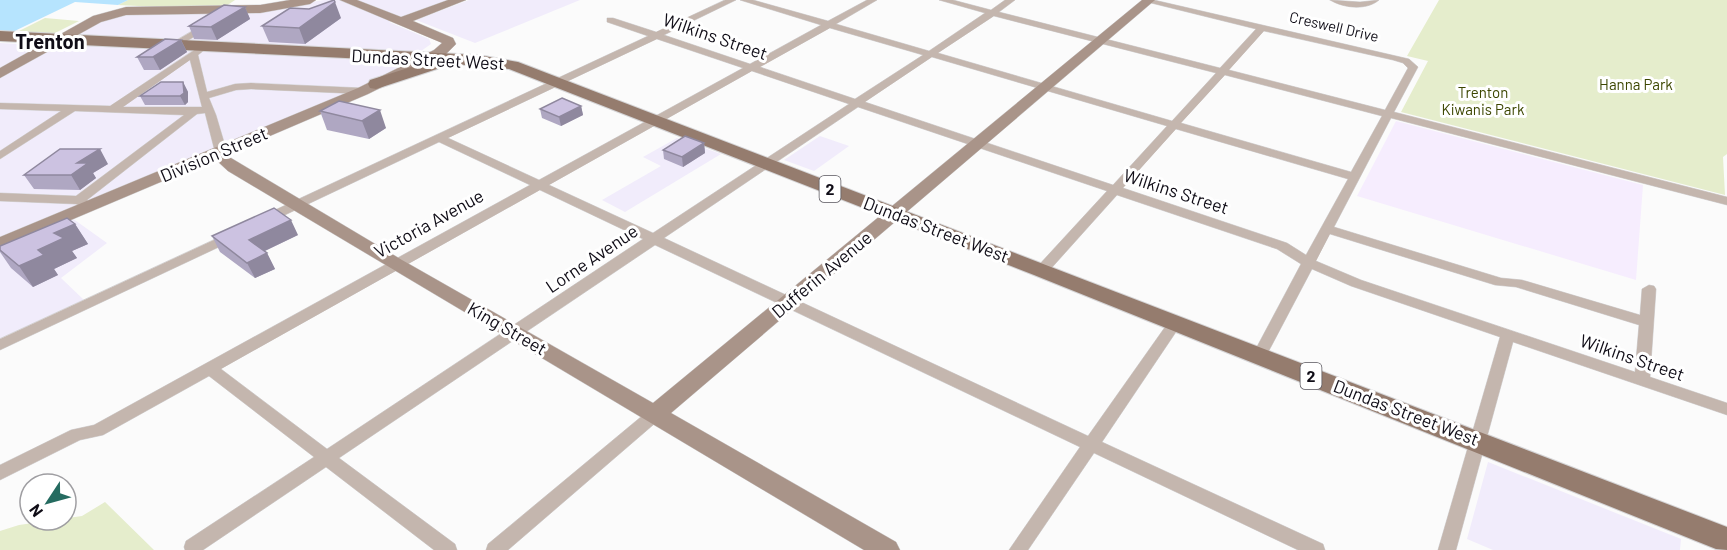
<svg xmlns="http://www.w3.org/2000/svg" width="1727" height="550" font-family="Barlow,sans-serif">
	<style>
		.built { fill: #f1ecfb }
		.industrial { fill: #f6edfe }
		.green { fill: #e5edcc }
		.water { fill: #b6e4fe }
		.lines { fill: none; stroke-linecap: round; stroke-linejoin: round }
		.street-casing { stroke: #d5d5d7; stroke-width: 1 }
		.secondary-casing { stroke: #d5d5d7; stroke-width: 1 }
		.primary-casing { stroke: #d5d5d7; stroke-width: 2 }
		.street { fill: #c4b6ae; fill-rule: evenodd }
		.secondary { fill: #a99489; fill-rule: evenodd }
		.primary { fill: #957c6e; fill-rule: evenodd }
		.wall { fill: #afa7c2 }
		.shaded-wall { fill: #8f889e }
		.building { fill: #ccc2e1; stroke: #8f889e; stroke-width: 1.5 }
		.labels { text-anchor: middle; stroke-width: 6; stroke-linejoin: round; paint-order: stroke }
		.far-street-label { font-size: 15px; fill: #100d17; stroke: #fff }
		.far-park-label { font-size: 15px; fill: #3c4600; stroke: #fff }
		.shield { fill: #fff; stroke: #58565d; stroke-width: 1.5 }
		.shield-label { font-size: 16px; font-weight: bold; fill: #100d17 }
		.street-label { font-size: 18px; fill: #100d17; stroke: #fff }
		.far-district-label { font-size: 20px; font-weight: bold; fill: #100d17; stroke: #fff }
	</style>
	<rect width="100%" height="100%" fill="#fbfbfb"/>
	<g class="built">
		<polygon points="324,0 448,0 389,22 429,39 431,44 400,66 362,88 65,213 107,243 61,278 84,300 0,339 0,43 53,46 112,15 170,15 175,12 232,15"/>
		<polygon points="469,0 580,0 475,43 416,20"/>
		<polygon points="820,136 849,146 814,171 784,160"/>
		<polygon points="677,138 721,154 625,212 602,200 661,166 643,157"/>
		<polygon points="1488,462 1681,539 1680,550 1493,550 1467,539"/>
	</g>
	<polygon class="industrial" points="1396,121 1643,185 1636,280 1357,196"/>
	<g class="green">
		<polygon points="128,0 235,0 220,10 118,5"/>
		<polygon points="1439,0 1727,0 1727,154 1723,157 1725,195 1401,112 1428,61 1407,56"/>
		<polygon points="45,18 79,21 53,34 15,33"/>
		<polygon points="105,502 154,550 0,550 0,531 19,525 82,516"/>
	</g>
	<polygon class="water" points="0,0 128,0 118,5 75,2 0,38"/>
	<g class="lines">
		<defs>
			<g id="street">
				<path d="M725,0H736L664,35L750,64L821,25L740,0H753L828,21L867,0H877L836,24L929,51L985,13L939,0H953L991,10L1005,0H1015L999,12L1220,68L1256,29L1143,1L1154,0L1409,59L1418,67L1394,112L1727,197V205L1391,118L1334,227L1501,278L1522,280L1640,315L1642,289L1649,285L1654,286L1656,289L1650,377L1727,403V415L1513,342L1456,550H1438L1500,337L1351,286L1312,269L1264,360H1254L1252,356L1301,264L1277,249L1117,195L1047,273H1037L1035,270L1037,267L1107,191L858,107L664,238L1088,436L1170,320H1180L1182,323L1180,326L1102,442L1323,544L1325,550H1298L1094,453L1028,550H1009L1080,447L655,245L339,458L455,544L457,550H434L326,467L203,550H185L184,547L186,541L314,457L209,376L103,435L80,440L0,480V465L71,430L94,425L530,185L439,142L268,223H260L258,220L260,217L648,36L607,22V18H613L656,32ZM994,16L1216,73L1172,121L938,53ZM830,28L923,55L855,99L760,67ZM1264,31L1393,60L1403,63L1408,68L1385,110L1229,70ZM657,39L743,68L539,180L448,138ZM932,57L1167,126L1113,185L865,102ZM752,71L849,104L653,233L549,185ZM1225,75L1382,116L1351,172L1181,123ZM1176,129L1348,179L1306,255L1287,243L1123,188ZM540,190L643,239L327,449L221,369ZM1330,234L1495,285L1516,287L1639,325L1635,372L1361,280L1316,261Z"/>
				<path d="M1330,0L1360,2L1379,0C1366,11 1343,8 1330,0Z"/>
				<polygon points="206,23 210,26 209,28 175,48 167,46"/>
				<path d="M202,45L207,48L198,55L207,92L235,84L251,83L363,88L368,91L363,94L251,89L236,90L209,98L216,115L227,152L225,154H217L215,152L205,113L197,114L87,200L91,204L89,207L85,208L76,204L0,201V193L76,196L184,115L75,111L0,159V151L61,111L0,109V103L110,106ZM190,60L202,107H123Z"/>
				<polygon points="231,232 236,233 237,236 236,239 0,350 0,339"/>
				<polygon points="654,409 660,411 662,415 660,419 508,550 486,550 488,544 648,411"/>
			</g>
			<g id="secondary">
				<polygon points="290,0 316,0 310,4 260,13 126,15 101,22 0,78 0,68 93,16 126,7 260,5"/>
				<polygon points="340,0 357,0 401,17 448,0 466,0 413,21 453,38 456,44 444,56 368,94 230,153 231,158 402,260 653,403 1142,0 1155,0 671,413 896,542 900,550 864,550 228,171 215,159 0,250 0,237 358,88 434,50 442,43"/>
			</g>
			<polygon id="primary" points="0,31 478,55 518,62 1727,527 1727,550 1716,549 1034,275 509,69 444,63 443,67 376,89 370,88 368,84 370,80 427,62 0,41"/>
		</defs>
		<use href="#street" class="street-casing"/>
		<use href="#secondary" class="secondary-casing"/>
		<use href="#primary" class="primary-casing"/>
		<use href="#street" class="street"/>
		<use href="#secondary" class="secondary"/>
		<use href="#primary" class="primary"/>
	</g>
	<g class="wall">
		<polygon points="245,7 250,19 217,40 194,39 189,26"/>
		<polygon points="341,18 305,44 269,42 262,26"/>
		<polygon points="181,40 187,52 160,70 144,70 137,57"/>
		<polygon points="183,82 188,92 188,102 185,105 145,105 140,96"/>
		<polygon points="339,101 386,128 369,139 327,130 320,111"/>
		<polygon points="581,106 583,115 561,126 542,118 540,109"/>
		<polygon points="704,143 705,153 683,167 664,159 663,150"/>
		<polygon points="108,164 93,173 96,178 80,190 34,189 24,175"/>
		<polygon points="75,224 88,244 72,251 77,258 54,269 58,275 33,287 11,268 0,252 0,246"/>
		<polygon points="298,235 265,251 267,253 275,269 255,278 220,252 212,236"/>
	</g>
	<g class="shaded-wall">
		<polygon points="335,2 341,18 305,44 299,28"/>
		<polygon points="245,7 250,19 217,40 211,27"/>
		<polygon points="181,40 187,52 160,70 153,57"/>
		<polygon points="183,82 188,92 188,102 185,105 180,96"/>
		<polygon points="581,106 583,115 561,126 559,117"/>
		<polygon points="380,110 386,128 369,139 362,121"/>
		<polygon points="704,143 705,153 683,167 682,157"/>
		<polygon points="100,149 108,164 93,173 96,178 80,190 71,175 77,163"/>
		<polygon points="291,220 298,235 256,255 249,240"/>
		<polygon points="75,224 88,244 72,251 77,258 54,269 58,275 33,287 19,266 38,250 54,233"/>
		<polygon points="267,253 275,269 255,278 247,263"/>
	</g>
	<g class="building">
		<polygon points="334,0 335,2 299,28 262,26 290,8 309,9"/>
		<polygon points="224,5 245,7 211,27 189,26"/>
		<polygon points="165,39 181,40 153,57 137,57"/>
		<polygon points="161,82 183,82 184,93 180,96 140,96"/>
		<polygon points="562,98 581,106 559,117 540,109"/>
		<polygon points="339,101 380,110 362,121 320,111"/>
		<polygon points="685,136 704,143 682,157 663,150"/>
		<polygon points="60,149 100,149 77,163 88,163 71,175 24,175"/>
		<polygon points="274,208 291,220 249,240 267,253 247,263 212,236"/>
		<polygon points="67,218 75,224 54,233 64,238 38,250 44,255 19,266 0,250 0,246"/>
	</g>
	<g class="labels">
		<g class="far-street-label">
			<text transform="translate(1334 27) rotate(13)" y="5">Creswell Drive</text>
		</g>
		<g class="far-park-label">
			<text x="1636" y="90">Hanna Park</text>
			<text x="1483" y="98">Trenton<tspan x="1483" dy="17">Kiwanis Park</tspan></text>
		</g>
		<g class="shield">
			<rect x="819.5" y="176" width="21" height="26" rx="4.5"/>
			<rect x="1300.5" y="363" width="21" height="26" rx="4.5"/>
		</g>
		<g class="shield-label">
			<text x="830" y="195">2</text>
			<text x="1311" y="382">2</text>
		</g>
		<g class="street-label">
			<text transform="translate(715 37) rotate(19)" y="6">Wilkins Street</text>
			<text transform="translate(428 60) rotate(3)" y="6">Dundas Street West</text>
			<text transform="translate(214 155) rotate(-23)" y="6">Division Street</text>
			<text transform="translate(1176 192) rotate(18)" y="6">Wilkins Street</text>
			<text transform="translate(429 224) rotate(-29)" y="6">Victoria Avenue</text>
			<text transform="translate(936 230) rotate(21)" y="6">Dundas Street West</text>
			<text transform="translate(592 259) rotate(-34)" y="6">Lorne Avenue</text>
			<text transform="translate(822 275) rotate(-40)" y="6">Dufferin Avenue</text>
			<text transform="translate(507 329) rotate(30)" y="6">King Street</text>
			<text transform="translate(1632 358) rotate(19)" y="6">Wilkins Street</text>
			<text transform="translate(1406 413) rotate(21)" y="6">Dundas Street West</text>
		</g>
		<g class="far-district-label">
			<text x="50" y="49">Trenton</text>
		</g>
	</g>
	<g transform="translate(48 502) rotate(234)"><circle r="28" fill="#ffffff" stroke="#9f9ea2" stroke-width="1.5"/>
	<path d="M0-4.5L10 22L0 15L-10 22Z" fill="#256b60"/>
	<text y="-9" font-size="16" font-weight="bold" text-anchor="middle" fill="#100d17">N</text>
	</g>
</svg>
